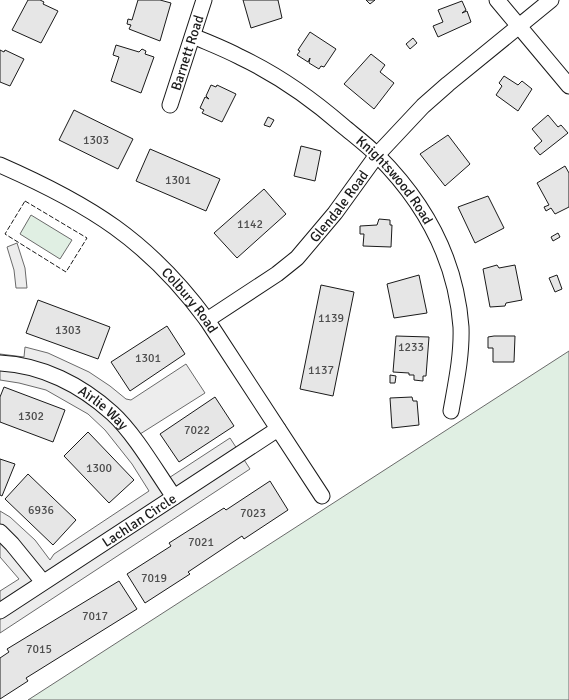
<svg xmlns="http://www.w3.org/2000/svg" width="569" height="700" font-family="Signika,sans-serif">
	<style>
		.green { fill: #e0efe3; stroke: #6a6a6a }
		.parking { fill: #ededed; stroke: #6a6a6a }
		.building { fill: #e6e6e6; stroke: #1a1a1a }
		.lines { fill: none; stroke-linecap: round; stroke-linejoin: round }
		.minor-casing { stroke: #1a1a1a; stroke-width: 17 }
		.minor { stroke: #fff; stroke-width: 15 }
		.fence { stroke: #1a1a1a; stroke-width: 1; stroke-dasharray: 5 2; stroke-linecap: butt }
		.labels { text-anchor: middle; stroke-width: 3; stroke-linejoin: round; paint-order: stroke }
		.number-label { font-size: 12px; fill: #4d4d4d }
		.street-label { font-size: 14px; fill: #1a1a1a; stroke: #fff }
	</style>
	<rect width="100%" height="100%" fill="#fff"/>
	<g class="green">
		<polygon points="31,215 72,240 60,259 20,234"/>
		<polygon points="569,351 569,700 28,700"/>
	</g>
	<g class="parking">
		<polygon points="17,243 25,268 27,288 16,288 14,270 7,247"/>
		<polygon points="25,347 48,353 89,372 110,386 126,399 131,400 186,364 205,393 129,441 158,485 230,438 250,469 0,633 0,591 19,579 0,557 0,511 10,517 35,540 50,560 54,554 149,491 132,464 105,430 88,414 46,390 19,383 0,380 0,354 24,357"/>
	</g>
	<g class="building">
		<polygon points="28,0 40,0 44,2 43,4 58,11 41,43 12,30"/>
		<polygon points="138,0 160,0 171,3 160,41 129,29 131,25 127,24 128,19 132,20"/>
		<polygon points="243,0 278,0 282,18 251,28"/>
		<polygon points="366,0 375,0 370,4"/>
		<polygon points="462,1 466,10 462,13 467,11 471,22 438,37 433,26 443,22 438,10"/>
		<polygon points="310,32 336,49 324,67 321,66 319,69 309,63 310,58 308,62 297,55 300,51 298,50"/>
		<polygon points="413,38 417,43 410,49 406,44"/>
		<polygon points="116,45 139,52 142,49 146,51 145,54 154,57 141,93 111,81 119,57 113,55"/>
		<polygon points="0,50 4,52 5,50 24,59 10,86 0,82"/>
		<polygon points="371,54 385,65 380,72 394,83 374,109 344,84"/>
		<polygon points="504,76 518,85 522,81 532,89 518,111 496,95 502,86 499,83"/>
		<polygon points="211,85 216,87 217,85 236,94 222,122 202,113 204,110 200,108 205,97 209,99 206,96"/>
		<polygon points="74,110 133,139 118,169 59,140"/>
		<polygon points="548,115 558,127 561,125 568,133 540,155 534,148 542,141 532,129"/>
		<polygon points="268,117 274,120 270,127 264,125"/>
		<polygon points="448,135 470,164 445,186 420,154"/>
		<polygon points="301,146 321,151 315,181 294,176"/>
		<polygon points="150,149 220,179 206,211 136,181"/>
		<polygon points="565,166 569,173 569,207 555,214 551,208 546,211 544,207 549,205 537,183"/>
		<polygon points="264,189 286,214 237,258 214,233"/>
		<polygon points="488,196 504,228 475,243 458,207"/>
		<polygon points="379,219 390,220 390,225 392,225 391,247 363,246 364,234 360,234 360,226 377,225"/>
		<polygon points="558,233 560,237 553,241 551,237"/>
		<polygon points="497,265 499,268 515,265 522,300 506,303 505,306 490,307 483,269"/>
		<polygon points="419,275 427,313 394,318 387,284"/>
		<polygon points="557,275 562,289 555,292 549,278"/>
		<polygon points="321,285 354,292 333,396 300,389"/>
		<polygon points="38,300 110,327 98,359 26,333"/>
		<polygon points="167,326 185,354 130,391 111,362"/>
		<polygon points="396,336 429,337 426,376 423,376 423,381 414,380 414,375 409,375 409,373 393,372"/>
		<polygon points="494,336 515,336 514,362 493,362 493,348 488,348 488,337"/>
		<polygon points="390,375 396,376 395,383 390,383"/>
		<polygon points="4,387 65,410 53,442 0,422 0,397"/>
		<polygon points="215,397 234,426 179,462 160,434"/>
		<polygon points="412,397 413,401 417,401 419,425 392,428 390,398"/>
		<polygon points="88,432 134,480 109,503 64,456"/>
		<polygon points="0,459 15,464 2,496 0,495"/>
		<polygon points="28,474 76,520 53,545 5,499"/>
		<polygon points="270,481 288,510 244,539 242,536 188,572 190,574 145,603 127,574 171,546 169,543 224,508 226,510"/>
		<polygon points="119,581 137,609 26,678 28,681 0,699 0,658 9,652 7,649"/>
	</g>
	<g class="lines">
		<defs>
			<g id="minor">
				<polyline points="497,0 569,86"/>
				<path id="s1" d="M193,36C209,43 225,49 240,57C278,75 312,99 343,126C355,136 367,145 378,156C425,203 456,260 461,327C462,355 456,383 451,411"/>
				<path id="s2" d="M170,105L204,0"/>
				<path id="s3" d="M0,165C89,204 148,240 207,320L322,496"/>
				<path id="s4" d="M207,320L277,274L297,258L335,213L377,155L423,106L448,84L551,0"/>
				<path id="s5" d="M0,363C42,365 81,385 112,413C135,434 156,471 174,497"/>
				<polyline points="0,532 12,544 43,582"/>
				<path id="s6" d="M0,611L278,429"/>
			</g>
		</defs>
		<use href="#minor" class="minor-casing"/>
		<use href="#minor" class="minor"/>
		<polygon class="fence" points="25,201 87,238 66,272 5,234"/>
	</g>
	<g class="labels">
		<g class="number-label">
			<text x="96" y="144">1303</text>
			<text x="178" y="184">1301</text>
			<text x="250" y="228">1142</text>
			<text x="331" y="322">1139</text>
			<text x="68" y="334">1303</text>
			<text x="411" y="351">1233</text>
			<text x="148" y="362">1301</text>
			<text x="321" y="374">1137</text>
			<text x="31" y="420">1302</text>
			<text x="197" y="434">7022</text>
			<text x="99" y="472">1300</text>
			<text x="41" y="514">6936</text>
			<text x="253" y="517">7023</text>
			<text x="201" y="546">7021</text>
			<text x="154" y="582">7019</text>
			<text x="95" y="620">7017</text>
			<text x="39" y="653">7015</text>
		</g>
		<g class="street-label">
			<text dy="5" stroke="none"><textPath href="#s2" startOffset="55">Barnett Road</textPath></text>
			<text dy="5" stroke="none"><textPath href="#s1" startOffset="251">Knightswood Road</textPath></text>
			<text dy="5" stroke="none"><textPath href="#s4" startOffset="176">Glendale Road</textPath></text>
			<text dy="5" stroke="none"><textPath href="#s3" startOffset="236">Colbury Road</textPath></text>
			<text dy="5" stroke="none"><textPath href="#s5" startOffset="115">Airlie Way</textPath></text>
			<text dy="5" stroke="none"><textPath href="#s6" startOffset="166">Lachlan Circle</textPath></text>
		</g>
	</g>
</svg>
